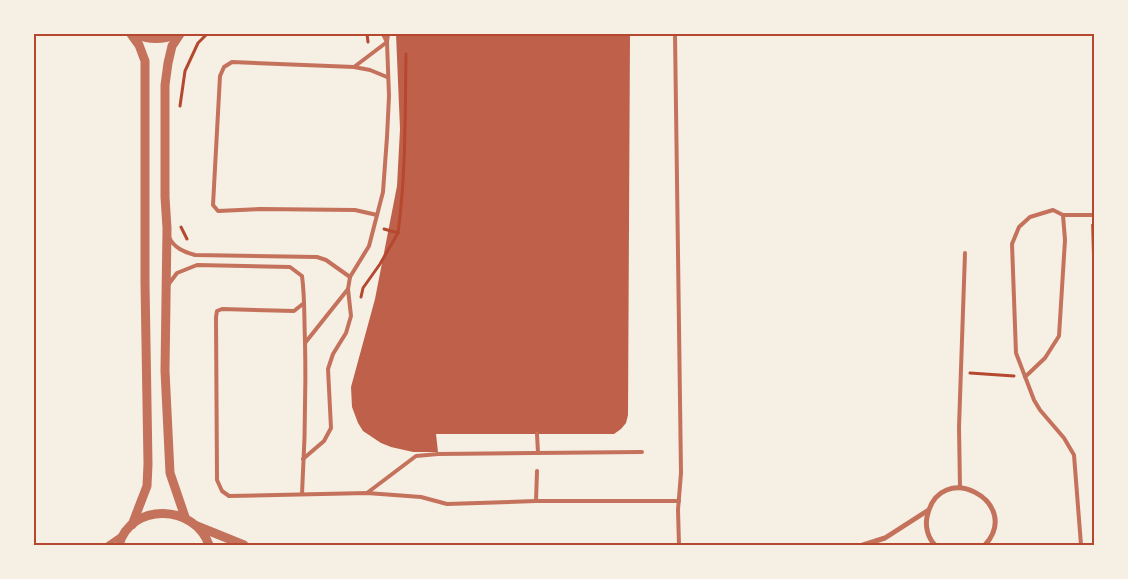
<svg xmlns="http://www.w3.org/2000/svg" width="1128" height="579" font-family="Inter,sans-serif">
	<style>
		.building { fill: #bf614a }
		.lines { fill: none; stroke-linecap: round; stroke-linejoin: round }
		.path { stroke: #b5482f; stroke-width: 3 }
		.service { stroke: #c5725c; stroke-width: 4 }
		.minor { stroke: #c5725c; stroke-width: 5 }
		.tertiary { stroke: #c5725c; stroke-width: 9 }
		.neatline { fill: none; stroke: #b5482f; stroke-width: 2 }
	</style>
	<rect width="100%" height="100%" fill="#f6efe4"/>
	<g class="building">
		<polygon points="396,34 630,34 628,415 626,423 621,429 614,434 436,434 438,452 413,452 391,447 381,443 363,431 358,423 352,407 351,387 375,299 397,186 400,129"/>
		<polygon points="1091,224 1094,224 1094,288 1093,288"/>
	</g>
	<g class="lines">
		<g class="path">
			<polyline points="367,34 368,42"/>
			<polyline points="180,106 185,71 198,43 207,34"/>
			<polyline points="181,227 187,239"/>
			<path d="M384,229L398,233C406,174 405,113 406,54"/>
			<polyline points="361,297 363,288 380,264 398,233"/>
			<polyline points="970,373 1014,376"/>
		</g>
		<g class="service">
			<polyline points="383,34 387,42"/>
			<polyline points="675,34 681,473 678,510 679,545"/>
			<polyline points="34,55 34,56"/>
			<polyline points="354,67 387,42"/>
			<polyline points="377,215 355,210 260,209 218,211 213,205 220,76 224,67 232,62 354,67 370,70 387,77"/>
			<polyline points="1063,215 1094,215"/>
			<path d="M169,237C174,248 184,252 195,255L317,257L326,260L350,277"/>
			<path d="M168,285L177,273L197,265L290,267L302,276C305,298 304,319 305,341C306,392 305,443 302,494"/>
			<polyline points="304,303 294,311 222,309 217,311 216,317 217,480 222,491 229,496 367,493 421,497 447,504 536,501 679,501"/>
			<polyline points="305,343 348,289"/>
			<polyline points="1025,377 1045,358 1059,336 1065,240 1063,215 1053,210 1030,217 1019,227 1012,244 1016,353 1034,400 1040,410 1064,438 1074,455 1081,545"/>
			<polyline points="537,434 538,453"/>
			<polyline points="303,459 324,441 331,428 328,369 333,354 346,333 351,316 348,289 350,277 369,246 383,192 387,137 389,96 387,42 388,34"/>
			<polyline points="960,488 959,427 965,253"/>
			<polyline points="367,493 416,456 438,454 642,452"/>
			<polyline points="536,501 537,471"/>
		</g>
		<g class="minor">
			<polyline points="107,545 123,534"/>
			<polyline points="863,545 885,538 927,511"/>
			<path d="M935,545C928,538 925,527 927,517C939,457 1024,502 985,545"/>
		</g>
		<g class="tertiary">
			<polyline points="131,34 139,45 145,61 145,283 148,464 147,486 132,525"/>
			<path d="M134,34C149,40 163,40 178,34"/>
			<polyline points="180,34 172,46 168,63 165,85 165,197 167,228 165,371 170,473 185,517"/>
			<polyline points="197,526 244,545"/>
			<path d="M119,545C131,502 195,504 209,545"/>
		</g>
	</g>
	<rect width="1128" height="579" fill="none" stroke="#f6efe4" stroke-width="70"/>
	<rect x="35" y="35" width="1058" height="509" class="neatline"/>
</svg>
